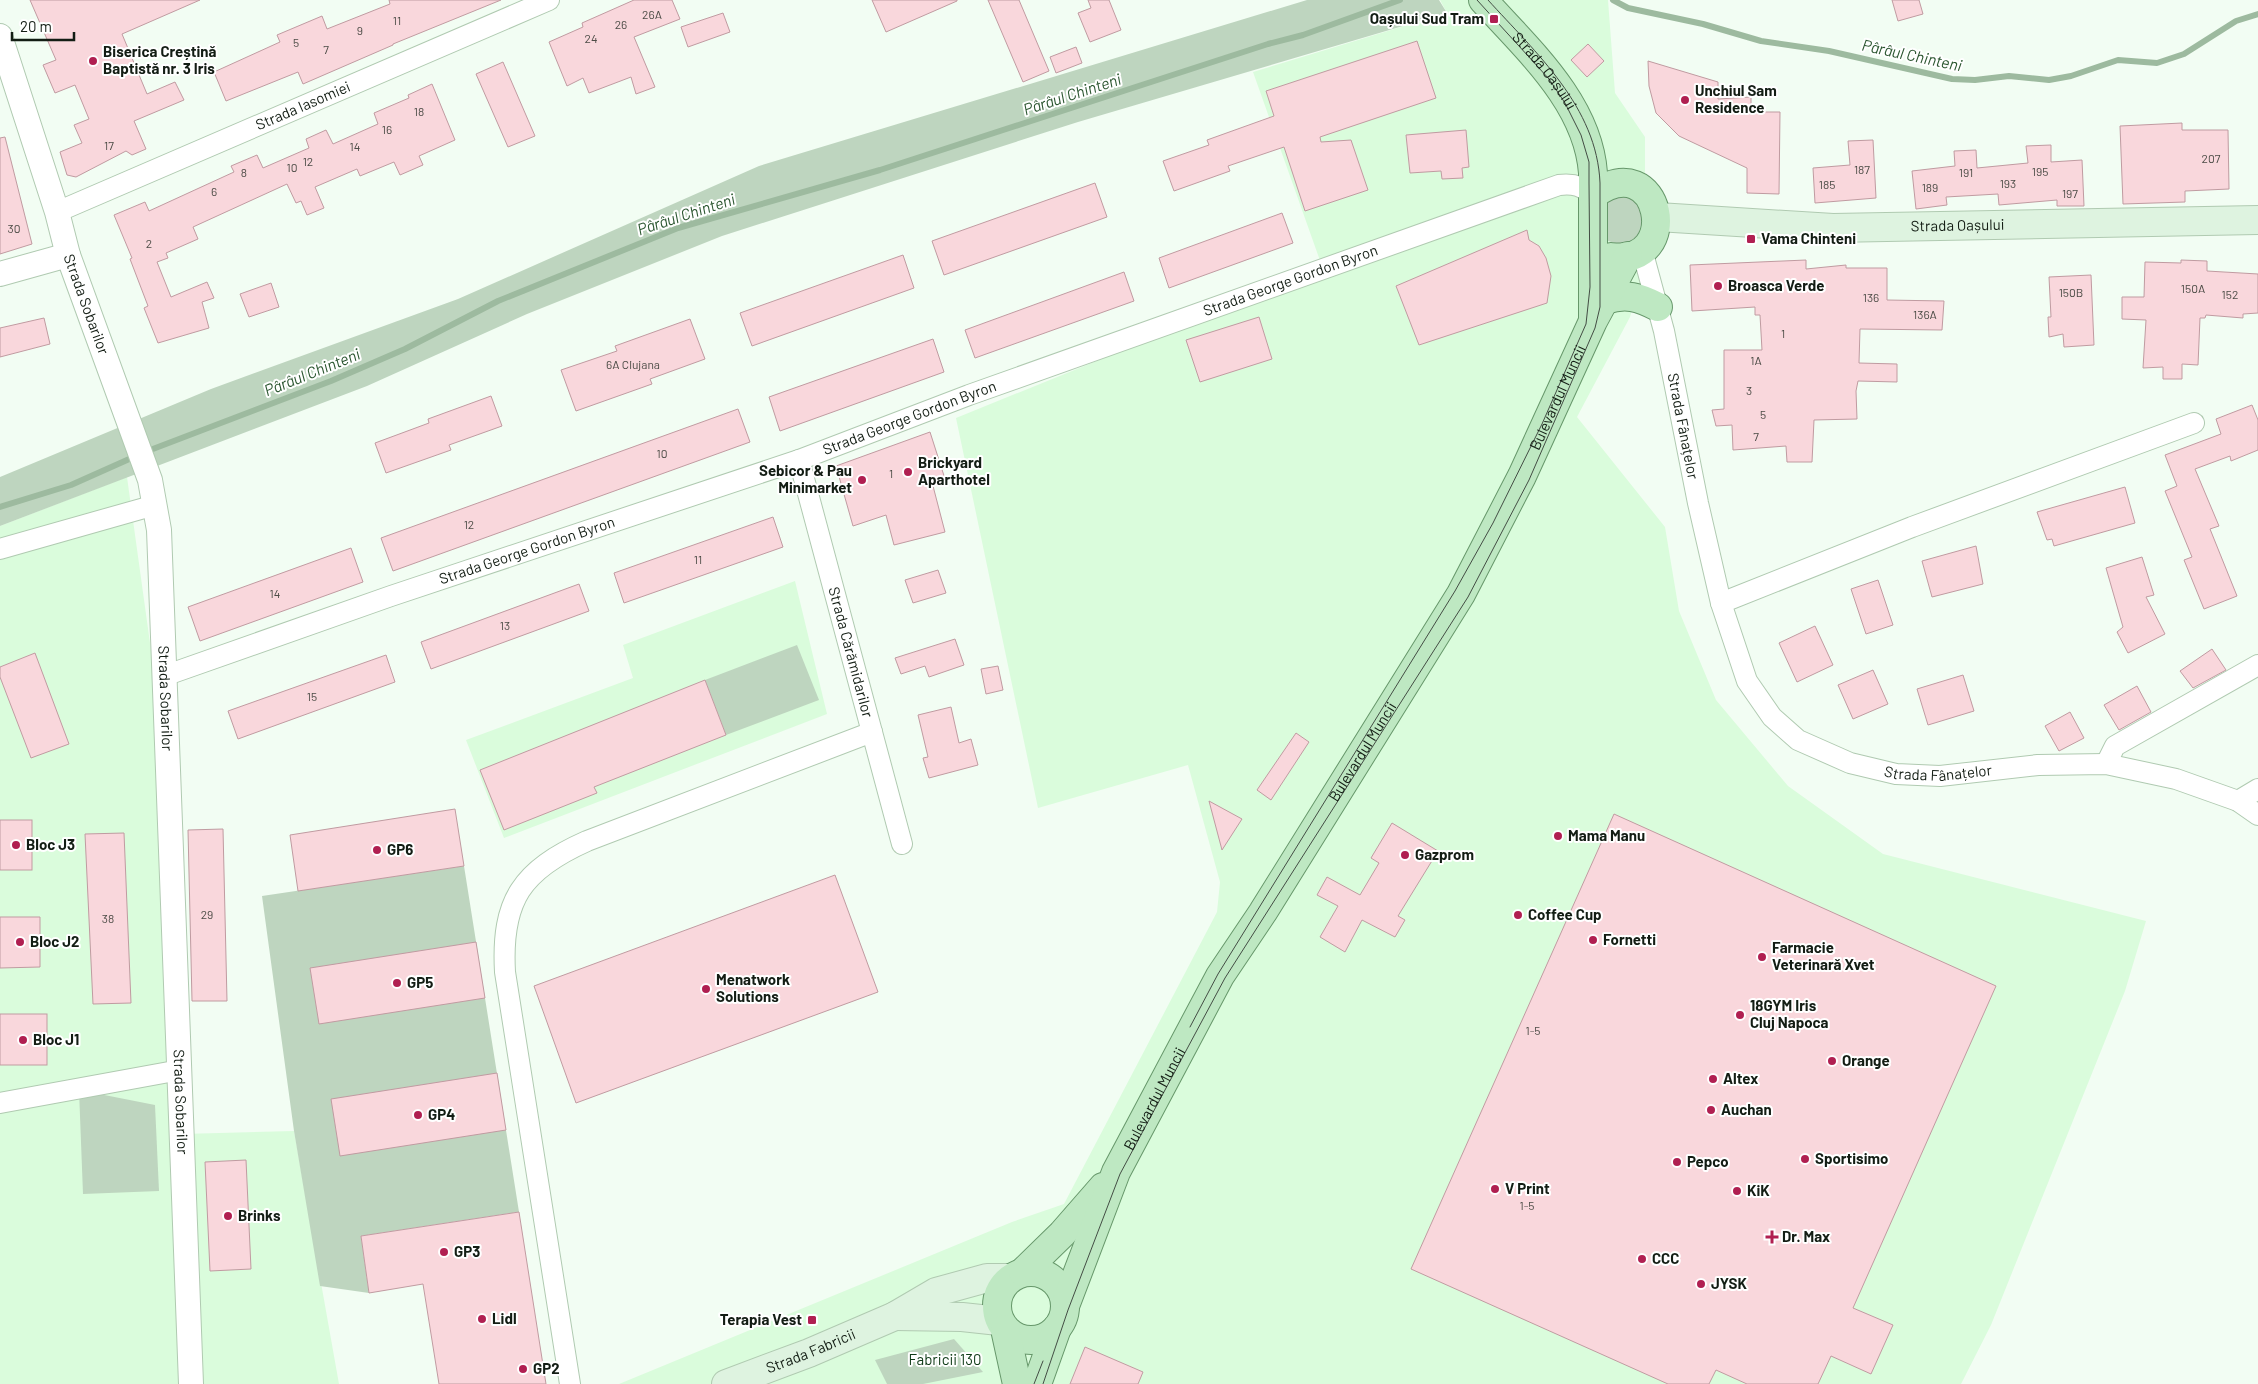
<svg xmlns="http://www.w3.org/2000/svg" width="2258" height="1384" font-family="Barlow,sans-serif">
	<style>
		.built { fill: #dafcdc }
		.green { fill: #bed5bf }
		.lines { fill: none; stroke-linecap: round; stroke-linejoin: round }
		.stream { stroke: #9dba9f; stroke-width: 6 }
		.building { fill: #f9d7dc; stroke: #c09ba1 }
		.minor-casing { stroke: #b0cab1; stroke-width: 22 }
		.tertiary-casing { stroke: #b0cab1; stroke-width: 26 }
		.secondary-casing { stroke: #b0cab1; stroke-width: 30 }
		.primary-casing { stroke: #66976a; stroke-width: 30 }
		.minor { stroke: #fff; stroke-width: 20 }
		.tertiary { stroke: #fff; stroke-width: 24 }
		.secondary { stroke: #def3e0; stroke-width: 28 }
		.primary { stroke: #bee8c2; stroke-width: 28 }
		.tram { stroke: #434d44; stroke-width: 1 }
		.poi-dot { fill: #b01f51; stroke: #fff; stroke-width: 2 }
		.labels { text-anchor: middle; stroke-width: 4; stroke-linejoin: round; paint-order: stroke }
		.number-label { font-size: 12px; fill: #4c4c46 }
		.poi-label { font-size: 15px; font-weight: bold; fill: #131d14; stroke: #fff; text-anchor: start }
		.street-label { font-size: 15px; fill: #131d14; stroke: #fff }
		.park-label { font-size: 15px; fill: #0f3b17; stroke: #fff }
		.water-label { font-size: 16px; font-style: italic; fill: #2b5630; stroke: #fff }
	</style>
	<rect width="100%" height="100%" fill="#f2fdf3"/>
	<g class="built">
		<polygon points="1440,0 1608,0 1615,93 1645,137 1645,199 1653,237 1630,317 1577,417 1665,527 1679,611 1716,700 1788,786 1883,854 2146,921 2125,991 1991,1325 1961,1384 619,1384 1012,1222 1064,1204 1217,912 1220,882 1188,765 1038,808 956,418 1323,269 1253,72 1447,13"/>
		<polygon points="127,477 168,773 182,1134 294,1131 339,1384 0,1384 0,526"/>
		<polygon points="795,581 827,714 504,838 466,740 633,678 623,645"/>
	</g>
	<g class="green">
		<polygon points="1307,0 1439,0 1447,13 1078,122 722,236 527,314 367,386 0,526 0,477 211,389 458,299 759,166"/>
		<path d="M1624,192L1642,208C1643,235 1634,253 1604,239L1605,199Z"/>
		<polygon points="797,645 819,700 726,735 705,680"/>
		<polygon points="464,866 519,1212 361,1236 369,1293 320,1286 294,1131 262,896"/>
		<polygon points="79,1090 155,1105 159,1191 83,1194"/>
		<polygon points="954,1339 983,1372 923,1384 887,1384 875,1360"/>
	</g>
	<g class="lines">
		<g class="stream">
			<polyline points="1613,0 1628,8 1703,24 1761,41 1829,51 1952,79 1975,80 2009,76 2049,80 2071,76 2118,60 2157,63 2184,54 2236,21 2258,14"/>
			<polyline points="145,452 331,381 405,349 498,301 678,228 880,170 1268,44 1303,35 1400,0"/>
			<polyline points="0,507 71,485 136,456"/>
		</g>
	</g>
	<g class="building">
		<polygon points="30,0 200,0 122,34 147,94 175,82 184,100 134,121 146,149 132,155 126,151 76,177 67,175 60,152 82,143 74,125 89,119 75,85 55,93 43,65 56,60"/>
		<polygon points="389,0 501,0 393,44 393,45 303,84 298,72 226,101 214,72 280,42 277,35 322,16 327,29 390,4"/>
		<polygon points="634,0 672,0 680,19 634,37 655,87 636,94 631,77 589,93 583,78 567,86 549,42 583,27 582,23"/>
		<polygon points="872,0 957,0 957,1 886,32"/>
		<polygon points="988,0 1019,0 1049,71 1023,82"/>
		<polygon points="1088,0 1109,0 1121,30 1090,42 1078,13 1091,8"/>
		<polygon points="1892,0 1919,0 1923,14 1898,21"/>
		<polygon points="723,13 730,32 688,47 681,27"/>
		<polygon points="1417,41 1436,98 1320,137 1321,142 1351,140 1368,190 1305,211 1284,147 1228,166 1230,171 1174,191 1163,161 1209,145 1207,140 1274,116 1266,91"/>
		<polygon points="1588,44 1604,61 1587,77 1571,60"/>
		<polygon points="1076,47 1082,63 1056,73 1050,57"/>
		<polygon points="1648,61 1718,82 1718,99 1751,97 1751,112 1780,112 1779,194 1747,193 1747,168 1679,136 1656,113 1649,86"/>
		<polygon points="503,62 535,136 508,147 476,74"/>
		<polygon points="432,84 455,140 419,156 423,165 400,175 394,162 360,176 357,169 315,187 324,208 307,215 301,201 296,203 287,184 193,227 198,239 166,253 168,258 157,262 171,297 207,282 214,298 202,302 209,328 158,343 144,308 148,306 130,259 132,258 114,215 145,202 149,211 234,172 231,166 257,155 263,168 309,148 306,139 326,130 333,144 378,124 374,113 409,98 408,95"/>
		<polygon points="2182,123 2182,130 2228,130 2229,189 2185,191 2185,202 2123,204 2120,126"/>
		<polygon points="1466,130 1469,167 1462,168 1463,178 1442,179 1441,171 1410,173 1406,135"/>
		<polygon points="5,137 32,244 0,254 0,138"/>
		<polygon points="1873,140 1876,198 1815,203 1813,168 1850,165 1848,141"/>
		<polygon points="2051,145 2051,162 2082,160 2084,206 2057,206 2057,200 1999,205 1998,194 1946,197 1947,205 1916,209 1912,171 1955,166 1954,151 1976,150 1977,168 2028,163 2026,146"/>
		<polygon points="1095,183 1107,217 944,275 932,241"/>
		<polygon points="1282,213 1293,243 1169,288 1159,258"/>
		<polygon points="1527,230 1529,240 1539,246 1546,258 1551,276 1547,303 1419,345 1396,286"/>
		<polygon points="903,255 914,288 752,346 740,313"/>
		<polygon points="1806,260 1806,269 1846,265 1846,268 1887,268 1887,300 1944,301 1942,330 1860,329 1859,363 1897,364 1897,382 1858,381 1856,391 1857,419 1814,420 1812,462 1787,462 1786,446 1733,450 1732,425 1716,426 1712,410 1724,409 1724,350 1762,350 1760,315 1755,315 1755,307 1692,311 1690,265"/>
		<polygon points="2181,260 2207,261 2207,271 2258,274 2258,313 2243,314 2243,318 2206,315 2205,318 2200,318 2198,365 2182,364 2182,379 2163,379 2163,367 2143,368 2146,320 2122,319 2122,297 2144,297 2145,262 2181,263"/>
		<polygon points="1124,272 1134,301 975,358 965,330"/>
		<polygon points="2091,275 2094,345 2064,347 2063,334 2049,337 2048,317 2051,317 2049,277"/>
		<polygon points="271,283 279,307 249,317 240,294"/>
		<polygon points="1259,317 1272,359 1200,382 1186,340"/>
		<polygon points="44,318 50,344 0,357 0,328"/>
		<polygon points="690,319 705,359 650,379 652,384 576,411 561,370 617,351 615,346"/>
		<polygon points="933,339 944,372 780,431 769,397"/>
		<polygon points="491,396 502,426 449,445 451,450 386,473 375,443 429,423 428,419"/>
		<polygon points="2252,405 2258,420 2258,450 2231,461 2230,456 2195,469 2219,526 2210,529 2237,596 2204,609 2184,560 2192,557 2165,491 2177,486 2165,455 2221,434 2216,419"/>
		<polygon points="738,409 750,442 393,571 381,538"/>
		<polygon points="930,432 946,482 933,486 945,532 894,545 886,515 853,526 836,466"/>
		<polygon points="2125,487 2135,523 2054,546 2052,539 2047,540 2037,512"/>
		<polygon points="773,517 783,547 624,603 614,573"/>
		<polygon points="1976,546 1983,584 1932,597 1922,561"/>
		<polygon points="351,548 363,582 200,641 188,607"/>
		<polygon points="2142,557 2154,595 2146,597 2165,634 2128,653 2117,632 2123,627 2106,568"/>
		<polygon points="938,570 946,593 913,603 905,580"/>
		<polygon points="1878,580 1893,625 1866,634 1851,589"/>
		<polygon points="579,584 589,611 431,669 421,642"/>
		<polygon points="1815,626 1833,665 1797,682 1779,643"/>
		<polygon points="955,639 964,665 929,677 925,666 901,674 895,658"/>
		<polygon points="2212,649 2226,670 2193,688 2180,671"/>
		<polygon points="35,653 69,744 31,758 0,677 0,667"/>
		<polygon points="386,655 395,682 238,739 228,711"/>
		<polygon points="998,666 1003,690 986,694 981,669"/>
		<polygon points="1873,670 1888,704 1853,719 1838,685"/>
		<polygon points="1963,675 1974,711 1928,725 1917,689"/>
		<polygon points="705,680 726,735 594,787 597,793 504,830 480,770"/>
		<polygon points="2137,686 2151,712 2119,730 2104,705"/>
		<polygon points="951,707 959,743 971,739 978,765 929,778 923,758 928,757 918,715"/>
		<polygon points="2070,712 2084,738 2059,751 2045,726"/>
		<polygon points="1296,733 1309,742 1271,800 1257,790"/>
		<polygon points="1209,801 1242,819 1222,850"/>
		<polygon points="455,809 464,866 298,891 290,835"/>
		<polygon points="1614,814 1996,986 1853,1308 1893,1325 1871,1374 1831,1356 1818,1384 1747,1384 1716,1370 1709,1384 1668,1384 1411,1269"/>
		<rect x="0" y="820" width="32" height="50"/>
		<polygon points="1392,823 1438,851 1398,916 1405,920 1395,937 1362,920 1345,952 1320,937 1338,906 1317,895 1327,877 1360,895 1379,863 1371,858"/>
		<polygon points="223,829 227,1001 192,1001 188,830"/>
		<polygon points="124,833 131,1003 93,1004 85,834"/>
		<polygon points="835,875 878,992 576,1103 534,986"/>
		<polygon points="0,917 40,917 40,967 0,968"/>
		<polygon points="476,942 485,998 319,1024 310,968"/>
		<rect x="0" y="1014" width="47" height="51"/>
		<polygon points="497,1073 506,1130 340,1156 331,1099"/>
		<polygon points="246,1160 251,1269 210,1271 205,1162"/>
		<polygon points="519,1212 546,1384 439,1384 423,1284 369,1293 361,1236"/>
		<polygon points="1085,1347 1143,1372 1138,1384 1070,1384"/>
	</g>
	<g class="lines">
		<defs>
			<g id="minor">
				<path id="s1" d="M57,212L549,0"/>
				<path id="s2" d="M1642,250L1664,331L1698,503L1721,603L1747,681L1772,717L1798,740L1850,763L1896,774L1940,776L2038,765L2106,764L2176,779L2238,801L2258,815"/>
				<path id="s3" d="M799,460L902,844"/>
				<polyline points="0,549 155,505"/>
				<polyline points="1721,603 1912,527 2194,423"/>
				<path id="s4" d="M164,676L391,596L799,460L969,395L1559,185C1573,183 1583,186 1593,195"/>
				<polyline points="2106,764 2115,746 2258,665"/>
				<polyline points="2238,801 2258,789"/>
				<polyline points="0,1103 180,1070"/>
				<path d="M570,1384L505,972C501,900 522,870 587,841L872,732"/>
			</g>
			<g id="tertiary">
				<path id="s5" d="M0,36L57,212L68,255L150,480L159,530L191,1384"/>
				<polyline points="0,274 68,255"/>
			</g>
			<g id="secondary">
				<path id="s6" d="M1658,217L1833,228L2258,220"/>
				<polyline points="895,1316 962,1317 999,1321"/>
				<path id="s7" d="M726,1384L809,1353L895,1316L936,1292L987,1278H1010"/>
			</g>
			<g id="primary">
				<path id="s8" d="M1483,0C1528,50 1588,103 1593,173V317"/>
				<path d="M1593,195C1661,145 1684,267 1611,257"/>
				<path d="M1605,300C1626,293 1639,297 1658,307"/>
				<circle cx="1031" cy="1306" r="34"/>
				<polyline points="1023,1272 1062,1234 1103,1187"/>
				<path id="s9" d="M1065,1306L1116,1172L1220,976L1263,912L1461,594L1522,476L1593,321L1628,256"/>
				<polyline points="1005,1329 1017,1384"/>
				<polyline points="1037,1384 1057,1328"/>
			</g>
		</defs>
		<use href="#minor" class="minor-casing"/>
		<use href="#tertiary" class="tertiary-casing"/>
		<use href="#secondary" class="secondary-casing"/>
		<use href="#primary" class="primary-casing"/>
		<use href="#minor" class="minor"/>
		<use href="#tertiary" class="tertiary"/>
		<use href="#secondary" class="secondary"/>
		<use href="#primary" class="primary"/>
		<g class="tram">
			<polyline points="1190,1027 1218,974 1455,591 1493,523 1542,424 1586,324 1590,287 1589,183 1589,162 1581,135 1565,103 1549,79 1477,0"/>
			<polyline points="1034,1384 1043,1361"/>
			<path d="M1043,1384L1068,1310L1120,1174L1225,978L1468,597L1529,480L1595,328L1600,307V183C1597,107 1536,53 1488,0"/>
		</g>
	</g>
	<g class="poi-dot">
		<rect x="1489" y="14" width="10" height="10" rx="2.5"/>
		<circle cx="93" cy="61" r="5"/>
		<circle cx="1685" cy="100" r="5"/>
		<rect x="1746" y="234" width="10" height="10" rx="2.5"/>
		<circle cx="1718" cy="286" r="5"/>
		<circle cx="908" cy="472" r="5"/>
		<circle cx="862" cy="480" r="5"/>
		<circle cx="1558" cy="836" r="5"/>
		<circle cx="16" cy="845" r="5"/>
		<circle cx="377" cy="850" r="5"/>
		<circle cx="1405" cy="855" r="5"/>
		<circle cx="1518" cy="915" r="5"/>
		<circle cx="1593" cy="940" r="5"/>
		<circle cx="20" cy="942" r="5"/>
		<circle cx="1762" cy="957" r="5"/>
		<circle cx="397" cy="983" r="5"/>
		<circle cx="706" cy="989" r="5"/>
		<circle cx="1740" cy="1015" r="5"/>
		<circle cx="23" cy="1040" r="5"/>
		<circle cx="1832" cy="1061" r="5"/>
		<circle cx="1713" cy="1079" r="5"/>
		<circle cx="1711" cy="1110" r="5"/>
		<circle cx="418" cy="1115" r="5"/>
		<circle cx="1805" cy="1159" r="5"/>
		<circle cx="1677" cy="1162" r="5"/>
		<circle cx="1495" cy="1189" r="5"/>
		<circle cx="1737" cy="1191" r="5"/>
		<circle cx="228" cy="1216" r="5"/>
		<path d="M1769.5 1229.5h5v5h5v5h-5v5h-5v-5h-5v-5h5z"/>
		<circle cx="444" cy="1252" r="5"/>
		<circle cx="1642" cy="1259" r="5"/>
		<circle cx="1701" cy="1284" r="5"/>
		<circle cx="482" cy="1319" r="5"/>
		<rect x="807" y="1315" width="10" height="10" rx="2.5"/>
		<circle cx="523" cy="1369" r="5"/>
	</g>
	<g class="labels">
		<g class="number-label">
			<text x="652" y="19">26A</text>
			<text x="397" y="25">11</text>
			<text x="621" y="29">26</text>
			<text x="360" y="35">9</text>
			<text x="591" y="43">24</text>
			<text x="296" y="47">5</text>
			<text x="326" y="54">7</text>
			<text x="419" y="116">18</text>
			<text x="387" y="134">16</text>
			<text x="109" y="150">17</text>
			<text x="355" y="151">14</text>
			<text x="2211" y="163">207</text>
			<text x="308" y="166">12</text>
			<text x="292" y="172">10</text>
			<text x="1862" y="174">187</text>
			<text x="2040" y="176">195</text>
			<text x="244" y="177">8</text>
			<text x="1966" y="177">191</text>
			<text x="2008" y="188">193</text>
			<text x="1827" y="189">185</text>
			<text x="1930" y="192">189</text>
			<text x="214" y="196">6</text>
			<text x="2070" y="198">197</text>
			<text x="14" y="233">30</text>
			<text x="149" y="248">2</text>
			<text x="2193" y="293">150A</text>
			<text x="2071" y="297">150B</text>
			<text x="2230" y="299">152</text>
			<text x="1871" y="302">136</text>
			<text x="1925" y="319">136A</text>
			<text x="1783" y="338">1</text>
			<text x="1756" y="365">1A</text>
			<text x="633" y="369">6A Clujana</text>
			<text x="1749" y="395">3</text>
			<text x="1763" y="419">5</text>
			<text x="1756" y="441">7</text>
			<text x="662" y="458">10</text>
			<text x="891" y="478">1</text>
			<text x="469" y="529">12</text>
			<text x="698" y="564">11</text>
			<text x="275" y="598">14</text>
			<text x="505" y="630">13</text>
			<text x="312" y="701">15</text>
			<text x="207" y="919">29</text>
			<text x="108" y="923">38</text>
			<text x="1533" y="1035">1-5</text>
			<text x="1527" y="1210">1-5</text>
		</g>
		<g class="poi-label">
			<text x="1484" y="24" text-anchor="end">Oașului Sud Tram</text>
			<text x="103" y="57">Biserica Creștină<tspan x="103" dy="17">Baptistă nr. 3 Iris</tspan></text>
			<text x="1695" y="96">Unchiul Sam<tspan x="1695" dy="17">Residence</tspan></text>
			<text x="1761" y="244">Vama Chinteni</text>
			<text x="1728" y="291">Broasca Verde</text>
			<text x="918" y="468">Brickyard<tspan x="918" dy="17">Aparthotel</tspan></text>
			<text x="852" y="476" text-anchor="end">Sebicor &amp; Pau<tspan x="852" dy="17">Minimarket</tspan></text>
			<text x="1568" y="841">Mama Manu</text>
			<text x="26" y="850">Bloc J3</text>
			<text x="387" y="855">GP6</text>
			<text x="1415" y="860">Gazprom</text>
			<text x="1528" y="920">Coffee Cup</text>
			<text x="1603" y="945">Fornetti</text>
			<text x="30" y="947">Bloc J2</text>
			<text x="1772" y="953">Farmacie<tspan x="1772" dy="17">Veterinară Xvet</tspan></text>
			<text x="716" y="985">Menatwork<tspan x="716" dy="17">Solutions</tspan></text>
			<text x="407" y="988">GP5</text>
			<text x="1750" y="1011">18GYM Iris<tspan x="1750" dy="17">Cluj Napoca</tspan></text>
			<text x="33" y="1045">Bloc J1</text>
			<text x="1842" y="1066">Orange</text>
			<text x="1723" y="1084">Altex</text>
			<text x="1721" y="1115">Auchan</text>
			<text x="428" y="1120">GP4</text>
			<text x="1815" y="1164">Sportisimo</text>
			<text x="1687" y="1167">Pepco</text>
			<text x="1505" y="1194">V Print</text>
			<text x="1747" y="1196">KiK</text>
			<text x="238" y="1221">Brinks</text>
			<text x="1782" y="1242">Dr. Max</text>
			<text x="454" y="1257">GP3</text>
			<text x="1652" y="1264">CCC</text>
			<text x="1711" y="1289">JYSK</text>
			<text x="492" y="1324">Lidl</text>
			<text x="802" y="1325" text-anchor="end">Terapia Vest</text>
			<text x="533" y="1374">GP2</text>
		</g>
		<g class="street-label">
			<text dy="5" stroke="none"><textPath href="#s8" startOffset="94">Strada Oașului</textPath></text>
			<text dy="5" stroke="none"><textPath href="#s1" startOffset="268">Strada Iasomiei</textPath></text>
			<text dy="5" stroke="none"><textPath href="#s6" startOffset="300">Strada Oașului</textPath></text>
			<text dy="5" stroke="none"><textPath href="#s4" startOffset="1194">Strada George Gordon Byron</textPath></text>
			<text dy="5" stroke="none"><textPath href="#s5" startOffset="282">Strada Sobarilor</textPath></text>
			<text dy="5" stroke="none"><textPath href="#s9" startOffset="1036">Bulevardul Muncii</textPath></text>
			<text dy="5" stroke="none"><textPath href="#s4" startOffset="789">Strada George Gordon Byron</textPath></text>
			<text dy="5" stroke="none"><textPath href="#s2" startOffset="181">Strada Fânațelor</textPath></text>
			<text dy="5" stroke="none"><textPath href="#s4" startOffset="384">Strada George Gordon Byron</textPath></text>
			<text dy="5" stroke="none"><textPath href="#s3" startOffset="199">Strada Cărămidarilor</textPath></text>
			<text dy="5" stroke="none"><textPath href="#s5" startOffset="688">Strada Sobarilor</textPath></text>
			<text dy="5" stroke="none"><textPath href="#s9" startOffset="631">Bulevardul Muncii</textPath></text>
			<text dy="5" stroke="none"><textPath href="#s2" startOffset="669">Strada Fânațelor</textPath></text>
			<text dy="5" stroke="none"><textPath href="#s9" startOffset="226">Bulevardul Muncii</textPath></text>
			<text dy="5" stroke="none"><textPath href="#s5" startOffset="1092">Strada Sobarilor</textPath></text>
			<text dy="5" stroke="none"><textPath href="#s7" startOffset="91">Strada Fabricii</textPath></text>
		</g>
		<g class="park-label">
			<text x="945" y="1365">Fabricii 130</text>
		</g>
		<g class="water-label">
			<text transform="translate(1912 55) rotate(12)" y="6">Pârâul Chinteni</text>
			<text transform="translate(1072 94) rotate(-18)" y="6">Pârâul Chinteni</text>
			<text transform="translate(686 214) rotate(-18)" y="6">Pârâul Chinteni</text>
			<text transform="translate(312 372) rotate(-22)" y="6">Pârâul Chinteni</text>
		</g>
	</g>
	<path d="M12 32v8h62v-8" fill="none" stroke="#131d14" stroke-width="2.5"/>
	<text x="20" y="32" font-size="15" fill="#131d14" stroke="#ffffff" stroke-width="4" paint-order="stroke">20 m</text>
</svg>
